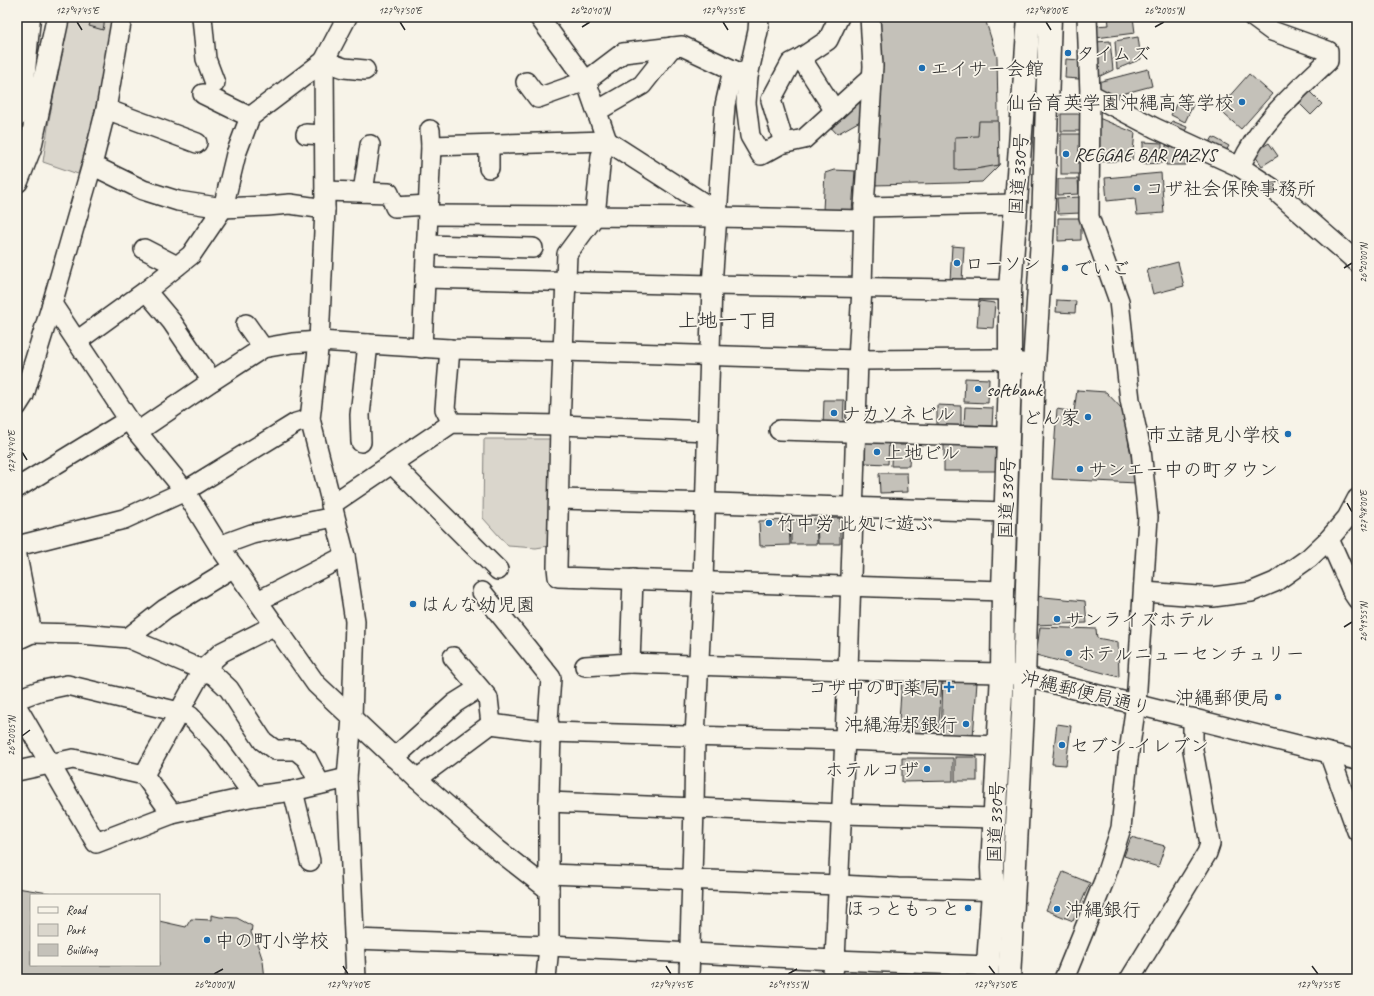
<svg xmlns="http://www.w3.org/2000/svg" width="1374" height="996" font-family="Caveat,'Klee One',sans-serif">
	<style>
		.green { fill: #dad6cc; stroke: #82807c }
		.building { fill: #c4c1b9; stroke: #2b2b2b }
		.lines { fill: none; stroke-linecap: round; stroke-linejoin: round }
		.minor-casing { stroke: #2b2b2b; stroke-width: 22 }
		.major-casing { stroke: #2b2b2b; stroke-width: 25 }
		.highway-casing { stroke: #2b2b2b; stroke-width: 25 }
		.minor { stroke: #f7f3e8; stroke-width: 19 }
		.major { stroke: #f7f3e8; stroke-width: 22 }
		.highway { stroke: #f7f3e8; stroke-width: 22 }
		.ticks { fill: none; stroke: #2b2b2b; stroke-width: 1.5 }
		.poi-dot { fill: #1f6fb2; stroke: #f7f3e8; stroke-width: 1.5 }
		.labels { text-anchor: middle; stroke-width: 3.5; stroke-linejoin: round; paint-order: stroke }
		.poi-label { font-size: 19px; fill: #2b2b2b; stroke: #f7f3e8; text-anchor: start }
		.street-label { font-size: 19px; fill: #2b2b2b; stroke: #f7f3e8 }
		.neighbourhood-label { font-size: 20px; fill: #2b2b2b; stroke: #f7f3e8 }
		.neatline { fill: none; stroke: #2b2b2b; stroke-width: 1.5 }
		.ticks-label { font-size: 10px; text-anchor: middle; fill: #2b2b2b }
	</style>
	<rect width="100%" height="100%" fill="#f7f3e8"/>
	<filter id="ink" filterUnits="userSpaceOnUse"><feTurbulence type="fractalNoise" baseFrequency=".025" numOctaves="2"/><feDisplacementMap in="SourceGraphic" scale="8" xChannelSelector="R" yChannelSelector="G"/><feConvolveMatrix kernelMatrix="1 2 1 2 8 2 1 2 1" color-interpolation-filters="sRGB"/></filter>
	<g filter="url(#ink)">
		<g class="green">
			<polygon points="69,17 112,17 100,89 91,129 78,174 43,162 49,120"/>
			<polygon points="484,439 550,439 548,546 536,548 508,546 483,518"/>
		</g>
		<g class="building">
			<polygon points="92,17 105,19 103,30 89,26"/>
			<rect x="437" y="17" width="15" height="4"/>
			<polygon points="453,17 476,17 476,18 453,19"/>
			<rect x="478" y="17" width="23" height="2"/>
			<rect x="589" y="17" width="23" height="4"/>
			<rect x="615" y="17" width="36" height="2"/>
			<polygon points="878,17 981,17 986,22 997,57 999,165 982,182 957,183 873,185"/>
			<polygon points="1108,17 1133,17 1135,33 1096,38 1095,26 1109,25"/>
			<polygon points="1290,17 1301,17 1300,21 1289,19"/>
			<polygon points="1138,37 1141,59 1117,69 1115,41"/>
			<polygon points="1110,41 1113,70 1096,78 1095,42"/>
			<polygon points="1066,59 1080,60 1079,79 1065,78"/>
			<polygon points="1148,69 1152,86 1103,99 1098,82"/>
			<polygon points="1249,74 1272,94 1241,129 1218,109"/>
			<polygon points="1308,90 1322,104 1311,115 1299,103 1294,106"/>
			<polygon points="863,92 860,121 837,134 827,123"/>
			<polygon points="1179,99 1193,105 1185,122 1171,115"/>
			<rect x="1061" y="114" width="21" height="17"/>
			<polygon points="1094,116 1135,133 1132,160 1097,162"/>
			<polygon points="979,121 998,121 999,165 976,169 955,170 955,137 978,136"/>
			<polygon points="1172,121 1187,127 1183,136 1168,129"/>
			<rect x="1061" y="134" width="19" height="40"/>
			<polygon points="1213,137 1229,146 1226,151 1210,142"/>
			<polygon points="1143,142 1162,143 1162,163 1143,164"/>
			<polygon points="1269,143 1278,156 1262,166 1253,153"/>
			<polygon points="1166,145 1186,153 1186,165 1166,165"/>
			<polygon points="834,170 855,171 852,212 823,210 825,173"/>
			<polygon points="1161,173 1164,213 1137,215 1135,198 1107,201 1105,178"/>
			<polygon points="1058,179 1078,179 1079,194 1058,195"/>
			<polygon points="1081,197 1081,213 1058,214 1057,198"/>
			<polygon points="1058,218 1081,218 1081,240 1058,241"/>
			<polygon points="952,246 964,247 962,281 950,281"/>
			<polygon points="1178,262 1184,286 1153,294 1147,270"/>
			<polygon points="1057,300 1076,301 1075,313 1056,312"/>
			<polygon points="979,301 995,303 993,328 977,327"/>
			<polygon points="965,378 989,379 988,403 964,402"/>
			<polygon points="1077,390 1106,392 1125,412 1129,445 1137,483 1052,479 1057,409 1074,412"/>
			<polygon points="824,400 844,400 843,426 823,426"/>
			<polygon points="937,405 961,406 961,426 937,426"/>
			<polygon points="965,407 993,408 992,426 964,425"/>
			<polygon points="865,440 889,441 888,464 865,463"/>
			<polygon points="892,442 899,442 900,445 907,445 907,450 910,450 909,466 891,466"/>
			<rect x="944" y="444" width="52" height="27"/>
			<polygon points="879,473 907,473 908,492 880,493"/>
			<polygon points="840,518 840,544 818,544 817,519"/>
			<polygon points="816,519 817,544 791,544 791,520"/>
			<polygon points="789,520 790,545 760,546 759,521"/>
			<polygon points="1034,596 1085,601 1087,623 1034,625"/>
			<polygon points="1040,627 1096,629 1097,638 1118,642 1119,677 1036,655"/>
			<polygon points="902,679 942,681 938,737 898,734"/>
			<polygon points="943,679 977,682 973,738 941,738"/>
			<polygon points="1057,724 1071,726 1066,765 1052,764"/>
			<rect x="955" y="757" width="22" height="24"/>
			<polygon points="902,758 953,758 953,781 902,782"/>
			<polygon points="1131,837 1165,846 1158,867 1124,856"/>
			<polygon points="1063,872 1090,883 1073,921 1046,910"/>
			<polygon points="17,888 61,895 31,895 31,965 159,965 159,921 186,927 191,919 211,920 211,915 220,917 237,918 252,926 251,933 258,946 263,961 265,979 17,979"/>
		</g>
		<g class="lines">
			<defs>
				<g id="minor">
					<polyline points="202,17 206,59 215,83"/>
					<polyline points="347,17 324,61 325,209 319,341 310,419 345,556 355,621 352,718 347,778 356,979"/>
					<polyline points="539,17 586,81 607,141 601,156 595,216 567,254 560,425 557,567 558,577 1003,591"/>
					<polyline points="801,58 828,40 839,17"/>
					<polyline points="733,70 748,76 746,103 750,136 761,155 781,144 804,139 872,77"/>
					<polyline points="748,76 758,31 759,17"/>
					<polyline points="526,82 538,98 586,81 623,53 682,46 733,70 725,105 712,285 703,581 695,737 694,807 689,979"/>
					<polyline points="203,94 250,117"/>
					<polyline points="1090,94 1155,128 1240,167 1272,188 1357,262"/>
					<polyline points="106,109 197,143"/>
					<polyline points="597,111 642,85 672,47"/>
					<polyline points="306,134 324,135"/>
					<polyline points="784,143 771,100 791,63 801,58 835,111"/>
					<polyline points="489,145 489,168"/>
					<polyline points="431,146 607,141 708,206 716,217"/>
					<polyline points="92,165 143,190 178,201 223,208 267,206 290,204 325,209"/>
					<path d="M1240,167C1259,124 1294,93 1328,61V51L1272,31L1253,17"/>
					<polyline points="325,191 389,193 395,207 428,205"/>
					<polyline points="363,192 370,145"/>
					<polyline points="864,207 1016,204"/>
					<polyline points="428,215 716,217 863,220"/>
					<polyline points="427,245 533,248"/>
					<polyline points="144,249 177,266"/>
					<polyline points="425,278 712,285 1010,290"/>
					<polyline points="146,291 172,322 212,381"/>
					<polyline points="52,304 137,432 185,491 219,546 316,684 417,779 498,850 549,890"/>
					<polyline points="246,324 263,348"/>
					<polyline points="77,341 146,291 191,255 223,208 236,154 250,117 324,61 344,68 365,70"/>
					<polyline points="422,348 431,146 430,130"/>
					<polyline points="450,349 445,409 452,423"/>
					<polyline points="17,406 24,395 52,304 92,165 106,109 122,17"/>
					<polyline points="779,430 1008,437"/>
					<polyline points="137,432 212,381 263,348 292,343 319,341 450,349 563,351 858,360 995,359 1034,365"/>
					<polyline points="361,442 360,415 368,344"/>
					<polyline points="392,464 498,570"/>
					<polyline points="17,488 128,420"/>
					<polyline points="559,499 714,503 1006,512"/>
					<polyline points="331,505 452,423 560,425 708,431"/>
					<polyline points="1329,539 1353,593 1357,599"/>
					<polyline points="17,546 124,519 185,491 296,423 310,419"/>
					<polyline points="219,546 252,534 334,517"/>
					<polyline points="17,556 32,633 17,640"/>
					<polyline points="633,579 630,663 848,670 1002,673 1023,676 1357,760"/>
					<polyline points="482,592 551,678 548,720 551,732 549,802 549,946 546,979"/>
					<polyline points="1144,592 1213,597 1251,592 1275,582 1309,558 1329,539 1347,518 1357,499"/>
					<polyline points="258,601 345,556"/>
					<polyline points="32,633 81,634 128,638 214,675 229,689 263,741 275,750 296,750 307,759 320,784"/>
					<polyline points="128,638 165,609 234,567"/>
					<polyline points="453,657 488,698 491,724"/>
					<polyline points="585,666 630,663"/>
					<polyline points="17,699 39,691 67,685 179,712 190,716 216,744 254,796"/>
					<polyline points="17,707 96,843 172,814 254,796 293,791 347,778"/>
					<polyline points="1329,753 1357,831"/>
					<polyline points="394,758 455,703 479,688"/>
					<polyline points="17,771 73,759 144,775 172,814"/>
					<polyline points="144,775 203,669 222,652 275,625"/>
					<polyline points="417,779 491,724 551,732 686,736 845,740 998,746"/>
					<polyline points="293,791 310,861"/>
					<polyline points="549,802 842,814 995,818"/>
					<polyline points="549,874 839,885 898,888 1007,891"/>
					<polyline points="354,939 549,946 835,960 988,966"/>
					<polyline points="832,979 835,960 848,670 858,360 862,288 864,207 873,66 870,17"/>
					<polyline points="1064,979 1104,881 1121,828 1128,759 1136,704 1148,517 1141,450 1130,400 1119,301 1089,217 1090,94 1087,17"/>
					<polyline points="1130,979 1207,853 1210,844 1193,750 1193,718"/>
				</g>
				<g id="major">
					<polyline points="17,115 22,92 29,17"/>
					<polyline points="17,181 30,148 58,17"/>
				</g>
				<g id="highway">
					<polyline points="987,979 993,891 992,868 1002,673 1003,591 1010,377 1010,290 1029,17"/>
					<polyline points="1009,979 1023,711 1034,365 1043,223 1050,17"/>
				</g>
			</defs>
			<use href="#minor" class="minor-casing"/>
			<use href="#major" class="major-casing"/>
			<use href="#highway" class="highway-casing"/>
			<use href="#minor" class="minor"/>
			<use href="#major" class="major"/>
			<use href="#highway" class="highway"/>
		</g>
	</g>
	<path class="ticks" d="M77,22L82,30M400,22L405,30M723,22L728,30M1046,22L1051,30M582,27L590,22M1155,27L1164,22M1344,268L1352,263M22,452L27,460M1347,503L1352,512M1344,627L1352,622M22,736L30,730M343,966L348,974M666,966L671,974M989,966L995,974M1312,966L1318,974M214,974L223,969M788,974L797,969"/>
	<g class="poi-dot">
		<circle cx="1068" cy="53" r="4"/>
		<circle cx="922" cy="68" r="4"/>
		<circle cx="1242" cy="102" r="4"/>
		<circle cx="1066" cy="154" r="4"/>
		<circle cx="1137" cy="188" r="4"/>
		<circle cx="957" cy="263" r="4"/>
		<circle cx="1065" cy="268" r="4"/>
		<circle cx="978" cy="389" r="4"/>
		<circle cx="834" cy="413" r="4"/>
		<circle cx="1088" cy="417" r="4"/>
		<circle cx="1288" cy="434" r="4"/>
		<circle cx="877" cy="452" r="4"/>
		<circle cx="1080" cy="469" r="4"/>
		<circle cx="769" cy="523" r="4"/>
		<circle cx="413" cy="604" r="4"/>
		<circle cx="1057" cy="619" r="4"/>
		<circle cx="1069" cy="653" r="4"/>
		<path d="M947 681h4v4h4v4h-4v4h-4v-4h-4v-4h4z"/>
		<circle cx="1278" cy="697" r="4"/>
		<circle cx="966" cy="724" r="4"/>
		<circle cx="1062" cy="745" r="4"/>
		<circle cx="927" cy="769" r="4"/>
		<circle cx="968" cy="908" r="4"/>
		<circle cx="1057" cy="909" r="4"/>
		<circle cx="207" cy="940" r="4"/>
	</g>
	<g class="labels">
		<g class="poi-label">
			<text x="1076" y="60">タイムズ</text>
			<text x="930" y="75">エイサー会館</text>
			<text x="1234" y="109" text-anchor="end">仙台育英学園沖縄高等学校</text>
			<text x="1074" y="161">REGGAE BAR PAZYS</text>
			<text x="1145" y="195">コザ社会保険事務所</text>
			<text x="965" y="270">ローソン</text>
			<text x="1073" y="275">でいご</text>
			<text x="986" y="396">softbank</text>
			<text x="842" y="420">ナカソネビル</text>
			<text x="1080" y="424" text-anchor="end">どん家</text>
			<text x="1280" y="441" text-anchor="end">市立諸見小学校</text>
			<text x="885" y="459">上地ビル</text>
			<text x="1088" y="476">サンエー中の町タウン</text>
			<text x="777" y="530">竹中労 此処に遊ぶ</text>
			<text x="421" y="611">はんな幼児園</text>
			<text x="1065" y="626">サンライズホテル</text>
			<text x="1077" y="660">ホテルニューセンチュリー</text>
			<text x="941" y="694" text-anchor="end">コザ中の町薬局</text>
			<text x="1270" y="704" text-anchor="end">沖縄郵便局</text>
			<text x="958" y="731" text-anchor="end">沖縄海邦銀行</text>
			<text x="1070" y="752">セブン-イレブン</text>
			<text x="919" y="776" text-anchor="end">ホテルコザ</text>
			<text x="960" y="915" text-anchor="end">ほっともっと</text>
			<text x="1065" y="916">沖縄銀行</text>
			<text x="215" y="947">中の町小学校</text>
		</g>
		<g class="street-label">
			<text transform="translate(1018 174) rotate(-86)" y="7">国道330号</text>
			<text transform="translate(1006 498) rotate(-88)" y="7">国道330号</text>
			<text transform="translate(1086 692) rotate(14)" y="7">沖縄郵便局通り</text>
			<text transform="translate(995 822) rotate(-88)" y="7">国道330号</text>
		</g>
		<g class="neighbourhood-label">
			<text x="728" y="327">上地一丁目</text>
		</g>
	</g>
	<rect width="1374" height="996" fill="none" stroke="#f7f3e8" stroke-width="44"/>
	<rect x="30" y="894" width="130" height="72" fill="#f7f3e8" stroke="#a5a39c"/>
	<rect x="38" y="907" width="20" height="6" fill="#f7f3e8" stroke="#a5a39c"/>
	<text x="66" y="914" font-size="12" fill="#2b2b2b">Road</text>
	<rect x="38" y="924" width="20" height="12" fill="#dad6cc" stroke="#a5a39c"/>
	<text x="66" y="934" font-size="12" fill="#2b2b2b">Park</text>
	<rect x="38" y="944" width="20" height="12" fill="#c4c1b9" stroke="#a5a39c"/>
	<text x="66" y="954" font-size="12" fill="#2b2b2b">Building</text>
	<rect x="22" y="22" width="1330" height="952" class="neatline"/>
	<g class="ticks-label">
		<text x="77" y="14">127°47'45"E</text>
		<text x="400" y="14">127°47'50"E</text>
		<text x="590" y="14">26°20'10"N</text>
		<text x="723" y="14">127°47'55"E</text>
		<text x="1046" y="14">127°48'00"E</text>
		<text x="1164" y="14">26°20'05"N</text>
		<text transform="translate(1363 263) rotate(-90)" y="4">26°20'00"N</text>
		<text transform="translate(11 452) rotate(-90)" y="4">127°47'40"E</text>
		<text transform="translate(1363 512) rotate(-90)" y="4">127°48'00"E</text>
		<text transform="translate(1363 622) rotate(-90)" y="4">26°19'55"N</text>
		<text transform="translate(11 736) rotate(-90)" y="4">26°20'05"N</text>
		<text x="214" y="988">26°20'00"N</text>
		<text x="348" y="988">127°47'40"E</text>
		<text x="671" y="988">127°47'45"E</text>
		<text x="788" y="988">26°19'55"N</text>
		<text x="995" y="988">127°47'50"E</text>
		<text x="1318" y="988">127°47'55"E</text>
	</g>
</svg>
